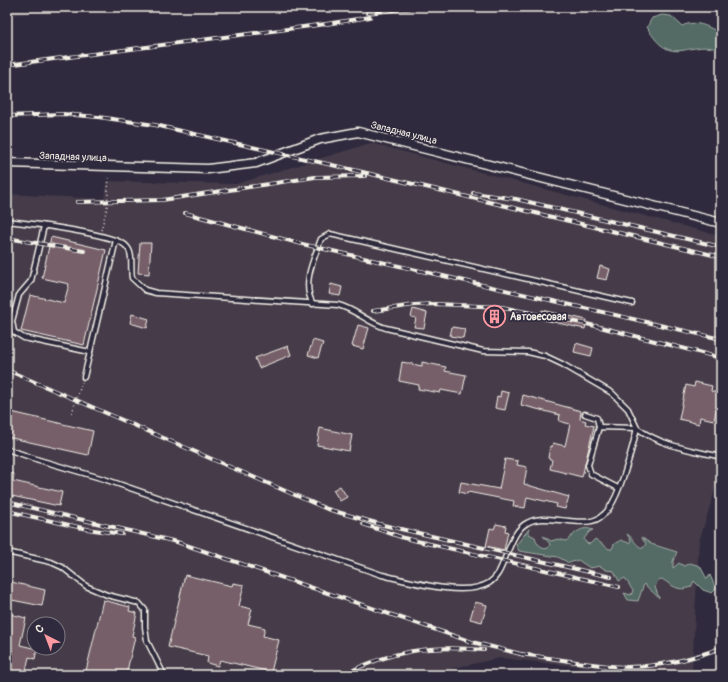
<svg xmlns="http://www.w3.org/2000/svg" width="728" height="682" font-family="Pangolin,sans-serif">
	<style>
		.built { fill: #443a4a; fill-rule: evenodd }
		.green { fill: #536a65; stroke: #a4aea6 }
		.building { fill: #765e69; stroke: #f4f1e8 }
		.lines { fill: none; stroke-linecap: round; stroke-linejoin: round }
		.service-casing { stroke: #f4f1e8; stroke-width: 7 }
		.minor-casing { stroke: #f4f1e8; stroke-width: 11 }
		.path { stroke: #f4f1e8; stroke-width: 1.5; stroke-dasharray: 1 3; stroke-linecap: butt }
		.service { stroke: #2f2a3d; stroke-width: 4 }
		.minor { stroke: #2f2a3d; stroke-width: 8 }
		.rail-casing { stroke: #f4f1e8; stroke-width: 4 }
		.rail { stroke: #2f2a3d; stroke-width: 2.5; stroke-dasharray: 8; stroke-linecap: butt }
		.labels { text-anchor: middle; stroke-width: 3.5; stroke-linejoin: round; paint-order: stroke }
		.street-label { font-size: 10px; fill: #f4f1e8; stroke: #2f2a3d }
		.poi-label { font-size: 10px; font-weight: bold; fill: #f4f1e8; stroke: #2f2a3d; text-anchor: start }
	</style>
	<rect width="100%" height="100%" fill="#2f2a3d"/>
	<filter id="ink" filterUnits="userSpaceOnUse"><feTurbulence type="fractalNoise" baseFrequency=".025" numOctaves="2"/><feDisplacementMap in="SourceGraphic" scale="8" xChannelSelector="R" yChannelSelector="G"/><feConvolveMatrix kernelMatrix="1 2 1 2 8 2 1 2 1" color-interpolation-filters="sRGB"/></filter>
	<g filter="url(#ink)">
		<g class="built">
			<polygon points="7,7 99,7 7,15"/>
			<path d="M371,143L721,236V471L699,542L692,673L609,670L500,658L423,675H7V194L104,199L107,181L236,184ZM34,624H58V648H34Z"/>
		</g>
		<g class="green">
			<path d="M662,15L671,16L682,26C696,19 708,27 721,33V50C688,38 672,71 647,27L652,18Z"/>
			<path d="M529,529V534L535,537L537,543L544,549L548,548L550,544L543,536L551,541L558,539L566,541C575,534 581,525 593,530L589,532L584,539L586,543L590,544L595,539L609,549H612L614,544L621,540L629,543L631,541L627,534C634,538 635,546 643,548L646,544L641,537L651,544L677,552L673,561V568L679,563L684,566L690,563L700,566L707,579L710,575L716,589L712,593L703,590L694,581L691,587C678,592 673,586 662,579L658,580L655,587L659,598L644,584L638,601L628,600L624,593L631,595L633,591L625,578L619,581L614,571L606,570L600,566L590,568L578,560L569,563L558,557L519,551L516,545Z"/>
		</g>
		<g class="building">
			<polygon points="51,237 106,250 84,345 21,331 30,295 64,303 69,284 42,278"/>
			<polygon points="140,243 151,243 149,274 138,273"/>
			<polygon points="600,266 610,269 607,280 597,278"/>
			<polygon points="331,284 342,287 340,296 329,294"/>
			<polygon points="413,309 427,313 424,328 414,327 416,318 411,317"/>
			<polygon points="491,310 499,311 497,322 489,321"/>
			<polygon points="542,310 587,320 585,329 540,319"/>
			<polygon points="132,314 149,319 147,328 130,323"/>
			<polygon points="358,325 369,328 363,349 352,346"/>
			<polygon points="452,327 465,329 463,338 450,336"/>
			<polygon points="313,340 323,343 318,358 308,355"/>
			<polygon points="576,343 593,348 591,356 574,352"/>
			<polygon points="288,346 291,355 259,368 255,358"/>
			<polygon points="402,362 422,366 422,362 446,367 445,371 466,375 462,394 441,390 440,393 418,389 419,385 399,381"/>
			<polygon points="695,382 712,386 711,391 721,394 721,402 718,402 714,420 700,417 699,424 679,419 686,385 694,387"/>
			<polygon points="501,391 509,393 505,410 495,408 497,396 500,397"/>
			<polygon points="523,395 581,411 580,419 586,421 585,424 594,426 582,477 550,469 552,460 548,458 550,446 552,447 553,443 565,446 570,424 559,421 560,415 521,405"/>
			<polygon points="7,411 93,431 88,455 7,437"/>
			<polygon points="320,428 352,435 349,451 317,445"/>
			<polygon points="505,459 518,461 517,465 527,467 524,484 569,497 565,509 556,507 557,504 527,497 525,508 513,506 514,501 468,492 467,494 459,492 461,482 499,489"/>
			<polygon points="7,472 14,474 13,481 62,492 59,506 7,495"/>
			<polygon points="340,486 347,497 340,501 333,490"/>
			<polygon points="496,524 506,526 505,531 508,532 504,550 486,546 490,528 494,529"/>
			<polygon points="185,575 232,586 233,583 244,585 239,606 252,609 248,624 265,628 263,636 279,640 271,672 220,660 218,666 207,663 208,656 168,647"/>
			<polygon points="7,581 45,590 42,606 7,599"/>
			<polygon points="103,600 130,607 129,611 137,613 132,636 135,637 126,675 85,675"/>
			<polygon points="475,602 487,605 482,622 470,619"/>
			<polygon points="10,614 26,618 20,645 37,649 35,659 29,657 25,675 7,675 7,628"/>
		</g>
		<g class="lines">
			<defs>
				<g id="service">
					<path d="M7,221C27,223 116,234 126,246C134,253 130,268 132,278L145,290L156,293L338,305C355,309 368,323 386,328L483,351L528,352L545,356L562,364L612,393L628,409L637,428L599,427L588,465L591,474L618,488"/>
					<polyline points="44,226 31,281 19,295 12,321 14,332 24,338 90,352 116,240"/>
					<path d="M313,304C301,284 314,259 321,239L330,234L632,303"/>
					<polyline points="84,377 90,352"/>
					<polyline points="585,414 597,418 599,427"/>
					<path d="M7,449L39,460L104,479L382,575C409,581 463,598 489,583C498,577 501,568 505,558C510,547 515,529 527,523C539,516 555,520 569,521C580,522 594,524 603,515C619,503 632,449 637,428C661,446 692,450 721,457"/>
					<polyline points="7,552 51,562 62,567 86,586 107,595 139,603 145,610 145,627 147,641 164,675"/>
					<polyline points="390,675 418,675"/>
				</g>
				<polyline id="minor" points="7,163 208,169 256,163 320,139 358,132 721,223"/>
			</defs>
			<use href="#service" class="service-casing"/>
			<use href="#minor" class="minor-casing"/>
			<g class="path">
				<polyline points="101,230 107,208 109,175"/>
				<polyline points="72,413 82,382"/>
			</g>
			<use href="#service" class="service"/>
			<use href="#minor" class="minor"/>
			<defs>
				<g id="rail">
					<polyline points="367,13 421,7"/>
					<polyline points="7,65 326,24 370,17"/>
					<polyline points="7,116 63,114 98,117 155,125 354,170 721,257"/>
					<polyline points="473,193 516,199 721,247"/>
					<polyline points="77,202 162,200 315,177 365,176"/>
					<polyline points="185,213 302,244 721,339"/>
					<polyline points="7,238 84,251"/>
					<polyline points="7,276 8,276"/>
					<polyline points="373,311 414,305 436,304 502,307 596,326 721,358"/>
					<polyline points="7,370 327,509 383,525 611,577"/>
					<polyline points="7,502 177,542 472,642 525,655"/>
					<polyline points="7,511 87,529 122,534"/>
					<polyline points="363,524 404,538 619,587"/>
					<path d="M520,654C556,658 591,666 627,667C659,667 691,659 721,648"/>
					<path d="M343,675C392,650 430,645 484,650"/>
				</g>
			</defs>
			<use href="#rail" class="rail-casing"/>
			<use href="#rail" class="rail"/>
		</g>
	</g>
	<defs>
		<symbol id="building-ring" viewBox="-11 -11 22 22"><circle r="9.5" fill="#2f2a3d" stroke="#ff9aa2" stroke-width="1.5"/><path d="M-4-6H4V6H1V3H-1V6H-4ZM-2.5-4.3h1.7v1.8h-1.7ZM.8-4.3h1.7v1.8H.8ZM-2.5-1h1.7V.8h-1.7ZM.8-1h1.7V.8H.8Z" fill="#ff9aa2"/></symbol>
	</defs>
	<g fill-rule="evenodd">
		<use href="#building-ring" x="482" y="304" width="25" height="25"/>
	</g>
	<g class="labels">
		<g class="street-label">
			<text transform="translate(404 132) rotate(14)" y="4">Западная улица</text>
			<text transform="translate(73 156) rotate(2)" y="4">Западная улица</text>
		</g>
		<g class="poi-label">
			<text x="510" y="320">Автовесовая</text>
		</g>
	</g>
	<rect width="728" height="682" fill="none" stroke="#2f2a3d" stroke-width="24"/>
	<rect x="12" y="12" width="704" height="658" fill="none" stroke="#f4f1e8" stroke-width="1.5" filter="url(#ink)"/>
	<g transform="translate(46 636) rotate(318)"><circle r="19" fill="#2f2a3d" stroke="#7e7a81"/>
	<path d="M0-3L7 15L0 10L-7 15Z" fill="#ff9aa2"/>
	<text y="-6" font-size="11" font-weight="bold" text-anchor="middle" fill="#f4f1e8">С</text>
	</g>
</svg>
